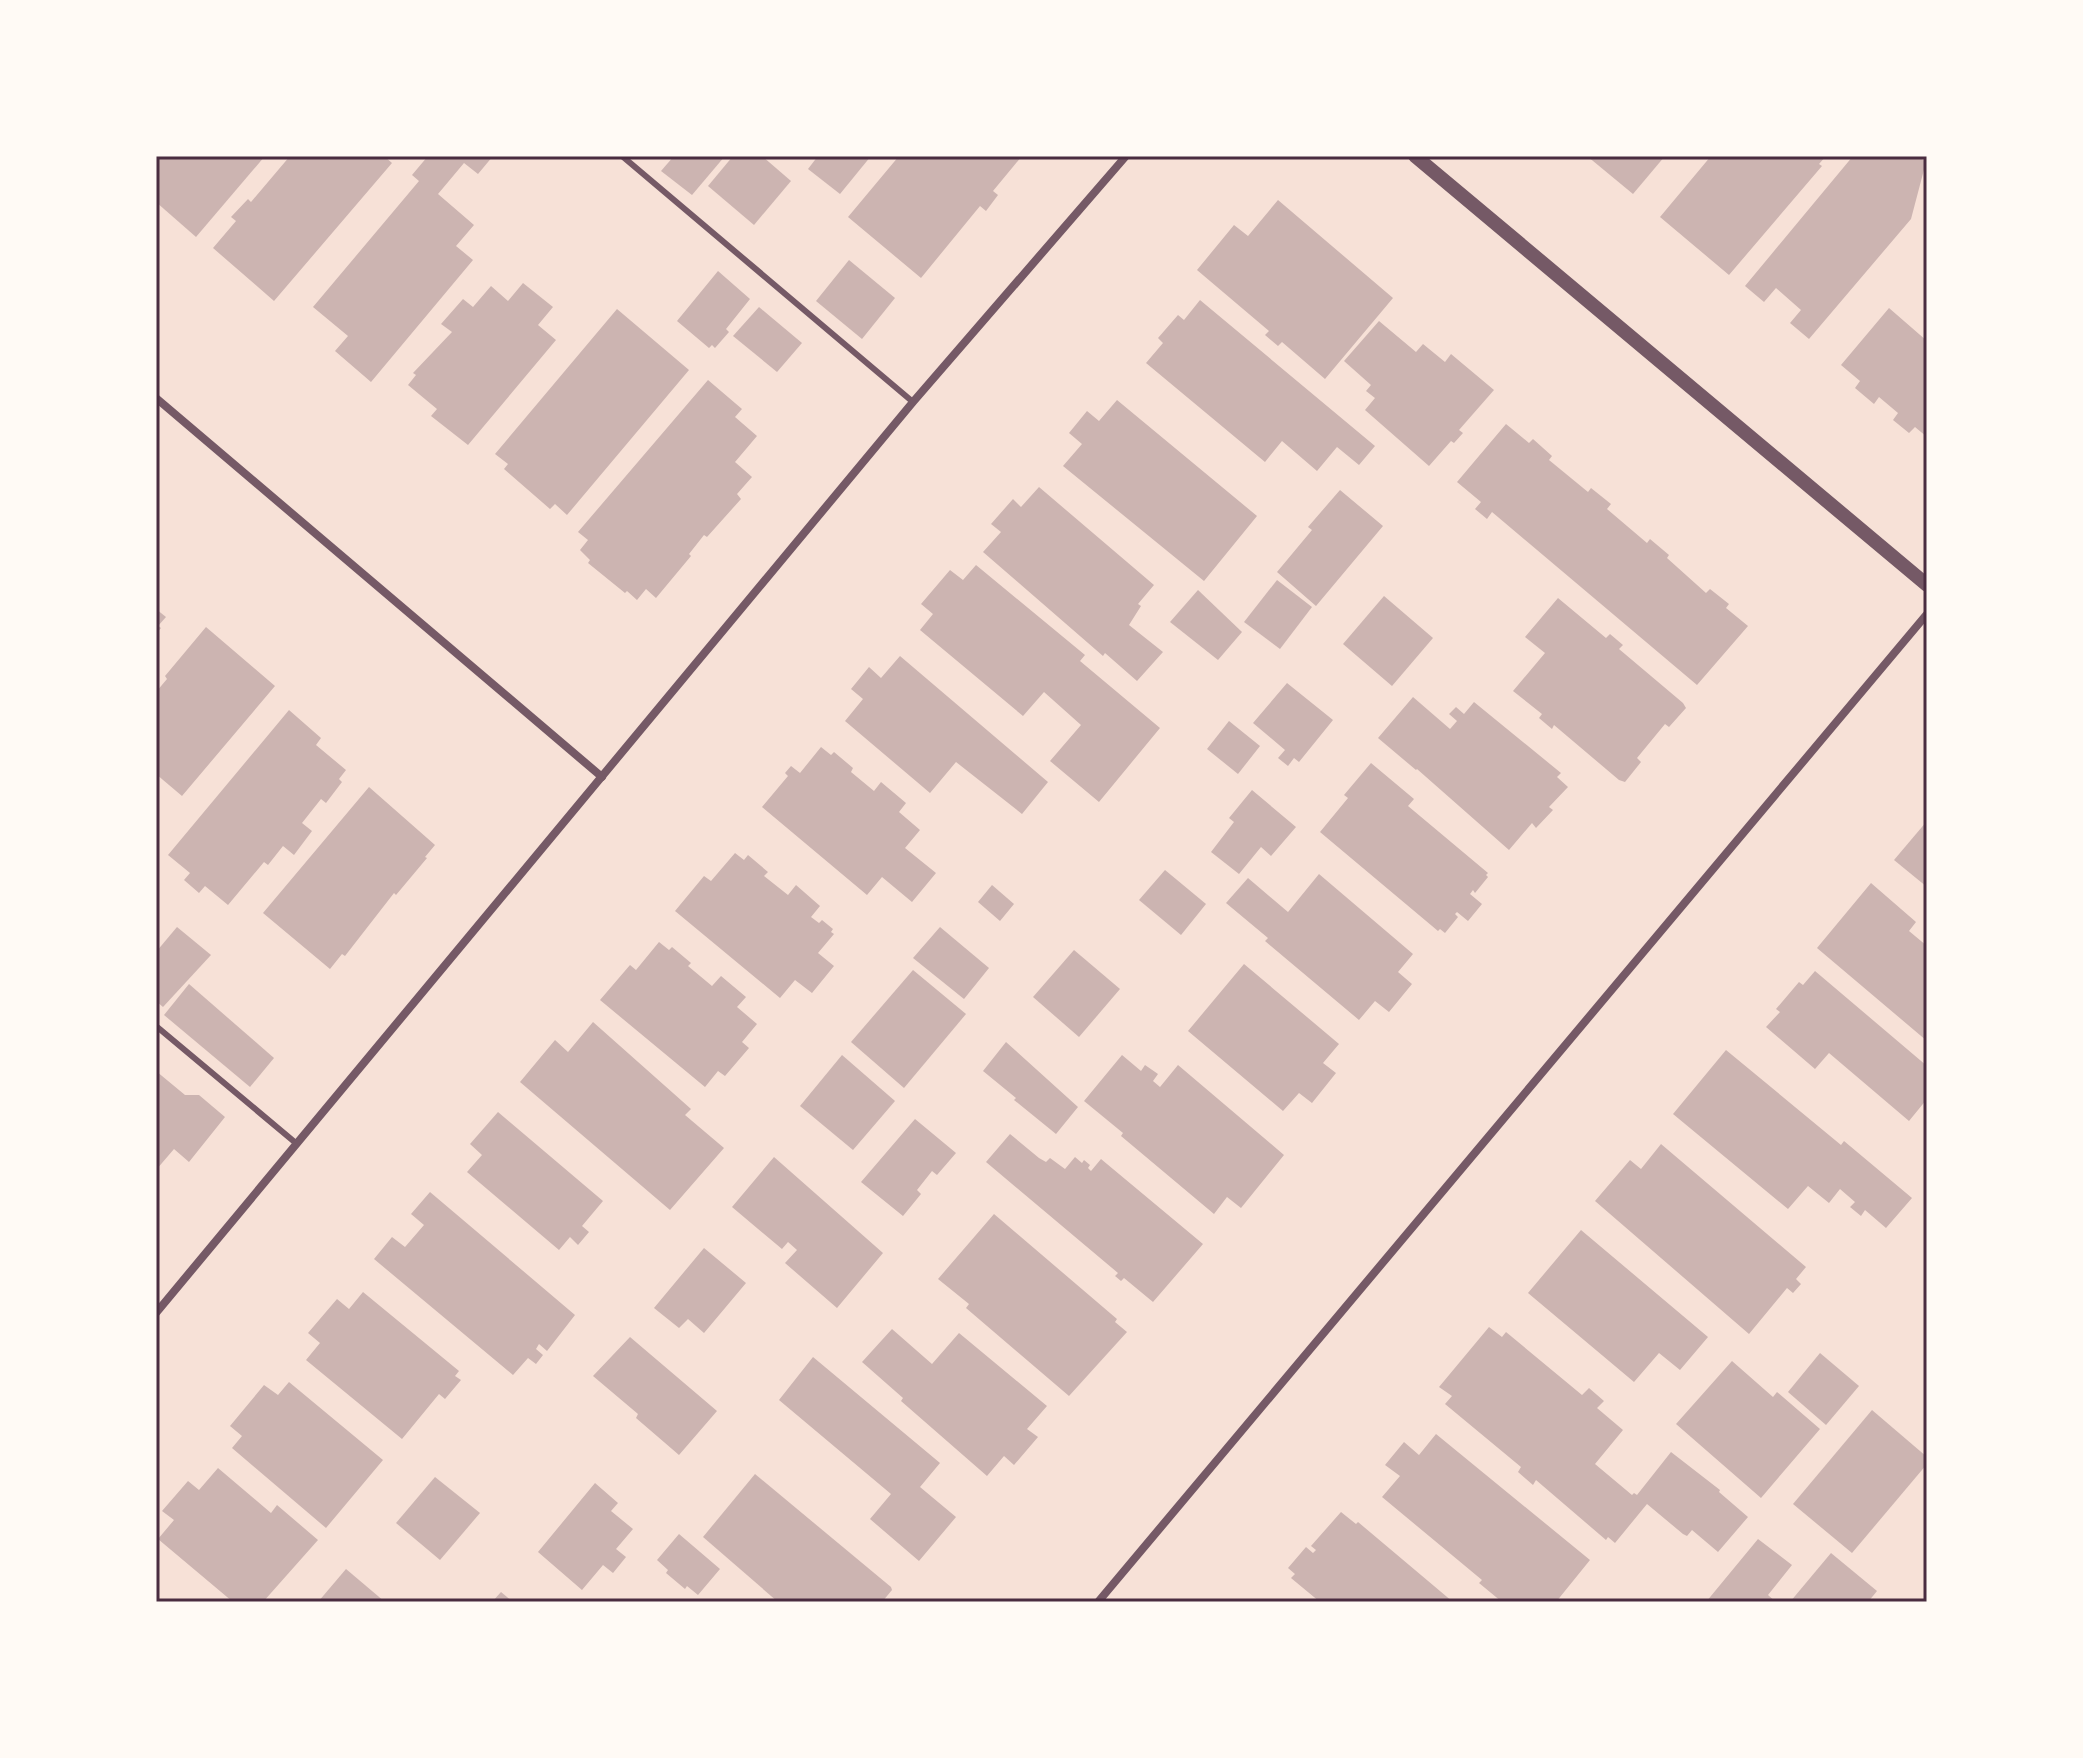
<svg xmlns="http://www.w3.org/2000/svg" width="2083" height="1758" font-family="Helvetica,sans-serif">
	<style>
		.building { fill: #ccb4b1 }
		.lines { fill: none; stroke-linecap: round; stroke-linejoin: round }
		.service { stroke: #755966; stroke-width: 6 }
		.minor { stroke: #755966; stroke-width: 8 }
		.tertiary { stroke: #755966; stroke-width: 14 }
		.neatline { fill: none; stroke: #4a2c40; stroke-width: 3 }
	</style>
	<rect width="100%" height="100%" fill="#f7e1d7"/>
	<g class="building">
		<polygon points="156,156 265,156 196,237 156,202"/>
		<polygon points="290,156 384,156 392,163 274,301 213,248 236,221 231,217 248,199 251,202"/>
		<polygon points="428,156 493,156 478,174 464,163 438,194 474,225 456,246 473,260 371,382 335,351 348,336 313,307 419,181 412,175"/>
		<polygon points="674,156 725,156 692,195 661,171"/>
		<polygon points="733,156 762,156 791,181 754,225 708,186"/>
		<polygon points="818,156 871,156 840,194 808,169"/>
		<polygon points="899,156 1022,156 993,191 998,195 986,211 980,206 921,278 848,217"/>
		<polygon points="1587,156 1665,156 1633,194"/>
		<polygon points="1711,156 1826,156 1819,164 1822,166 1729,275 1660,217"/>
		<polygon points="1853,156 1918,156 1926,162 1911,219 1809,339 1790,323 1801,310 1776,288 1764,302 1745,286"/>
		<polygon points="1278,200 1393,298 1325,379 1282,342 1278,346 1265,335 1269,331 1197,270 1234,225 1248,236"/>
		<polygon points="849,260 895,298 862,339 816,301"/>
		<polygon points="718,271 750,299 726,329 729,332 715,348 712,345 709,348 677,321"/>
		<polygon points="523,283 553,307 538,325 556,340 468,445 431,416 437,409 408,385 416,375 413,373 452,332 441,324 463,299 473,307 491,286 508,301"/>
		<polygon points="1200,300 1375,446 1359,465 1337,447 1317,471 1282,441 1265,462 1146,363 1163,343 1158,338 1178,315 1184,320"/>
		<polygon points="759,307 802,343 777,372 733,336"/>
		<polygon points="1889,308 1927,341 1927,437 1915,427 1909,433 1893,420 1898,413 1879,397 1874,404 1855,388 1860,381 1841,365"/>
		<polygon points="617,309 689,370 567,515 555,504 550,509 504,469 508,464 495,454"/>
		<polygon points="1379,321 1416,352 1423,344 1445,362 1451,354 1494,390 1459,430 1463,433 1454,443 1451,441 1429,466 1365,410 1375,398 1366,391 1371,385 1344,361"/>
		<polygon points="708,380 742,409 735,417 757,436 735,462 752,477 737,494 741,499 707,537 704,535 689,554 691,556 656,598 646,589 637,600 627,591 625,593 588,563 590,560 580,550 588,540 578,532"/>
		<polygon points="1117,400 1257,516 1204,581 1063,466 1082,444 1069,433 1087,411 1099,421"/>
		<polygon points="1506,424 1529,443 1533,439 1552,456 1549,460 1588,492 1591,488 1611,504 1607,509 1647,543 1650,539 1669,555 1667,558 1706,593 1710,589 1729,604 1726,608 1748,626 1697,685 1492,512 1487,519 1475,509 1481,502 1457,482"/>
		<polygon points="1039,487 1154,585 1138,604 1141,606 1129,625 1163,652 1137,681 1105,653 1103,656 983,552 1001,532 991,524 1013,499 1021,507"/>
		<polygon points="1340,490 1383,526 1316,606 1277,572 1312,530 1308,527"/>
		<polygon points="976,565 1085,655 1080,661 1160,728 1099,802 1050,761 1081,725 1044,692 1023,716 920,630 933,614 921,604 950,570 963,580"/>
		<polygon points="1277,580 1312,607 1280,649 1244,622"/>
		<polygon points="1198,590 1242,632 1218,660 1170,622"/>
		<polygon points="1384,596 1433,638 1392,686 1343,644"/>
		<polygon points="1558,598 1606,638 1610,634 1623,645 1619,649 1683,703 1686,708 1669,727 1665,724 1637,758 1641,762 1625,782 1619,780 1554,725 1552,729 1539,718 1542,714 1513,691 1545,653 1525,637"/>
		<polygon points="156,609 166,617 158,626 161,628 156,634"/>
		<polygon points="206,627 275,686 182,796 156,774 156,692 167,679 165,676"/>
		<polygon points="900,656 1048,782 1022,814 956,762 930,793 845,721 863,699 851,689 869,667 881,678"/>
		<polygon points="1287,683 1333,720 1299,762 1294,758 1288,766 1278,758 1285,750 1253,723"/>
		<polygon points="1413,697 1450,729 1457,721 1449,714 1456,707 1464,714 1474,702 1561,773 1557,777 1568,787 1549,807 1553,810 1536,828 1532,823 1509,850 1417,769 1416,770 1378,738"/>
		<polygon points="289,710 321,738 316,745 346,770 339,779 342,782 326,803 321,799 302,823 312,831 294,855 283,846 268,865 264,862 228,905 205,886 199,893 184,880 190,873 168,855"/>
		<polygon points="1229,721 1260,746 1238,774 1207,749"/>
		<polygon points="821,747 831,755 834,752 853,768 851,772 874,791 881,782 906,803 899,812 920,830 905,848 936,873 912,902 882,877 867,895 762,807 788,776 785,773 791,766 800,773"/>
		<polygon points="1371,763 1414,799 1408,806 1488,873 1486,875 1488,877 1475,893 1473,890 1470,894 1482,904 1468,921 1457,912 1455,914 1458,917 1445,933 1440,929 1438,931 1320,832 1348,798 1344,795"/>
		<polygon points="369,787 435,845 425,857 427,858 396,895 394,893 345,956 342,954 330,969 263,913"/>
		<polygon points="1252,790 1296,827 1271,856 1261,847 1239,874 1211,852 1234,822 1229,818"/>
		<polygon points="1927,821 1927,887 1894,860"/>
		<polygon points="735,853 744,860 748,855 768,872 764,876 788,895 796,885 820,906 811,917 819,923 822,920 833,929 831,932 834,934 818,953 834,966 812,993 795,980 780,998 675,911 704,876 711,881"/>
		<polygon points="1165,870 1206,904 1181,935 1139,900"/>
		<polygon points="1319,874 1413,954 1398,972 1412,984 1389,1012 1375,1001 1359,1020 1265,941 1268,938 1226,903 1248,878 1288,912"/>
		<polygon points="1871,883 1916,922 1909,931 1927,946 1927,1041 1817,948"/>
		<polygon points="992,885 1014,904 1000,921 978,902"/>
		<polygon points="177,927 211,955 163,1007 156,1001 156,952"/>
		<polygon points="940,927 989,968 964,999 913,958"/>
		<polygon points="659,942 669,950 672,947 691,963 688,966 712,986 721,976 746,997 737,1007 757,1024 742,1042 749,1048 725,1076 718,1071 705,1087 600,1000 630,965 636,970"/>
		<polygon points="1074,950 1120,989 1079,1037 1033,997"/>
		<polygon points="1244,964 1339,1044 1323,1063 1336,1073 1312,1103 1299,1093 1283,1111 1188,1031"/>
		<polygon points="913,970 966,1014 904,1088 851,1042"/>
		<polygon points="1815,971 1927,1066 1927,1099 1909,1121 1829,1053 1815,1069 1766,1027 1780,1012 1776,1009 1799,982 1803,985"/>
		<polygon points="189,984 274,1058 250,1087 164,1015"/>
		<polygon points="593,1022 691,1109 685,1115 724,1148 670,1210 520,1082 555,1040 568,1052"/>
		<polygon points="1006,1042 1078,1107 1056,1134 1014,1100 1016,1098 983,1071"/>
		<polygon points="1726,1050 1841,1145 1844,1141 1912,1198 1886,1228 1865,1210 1861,1216 1850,1207 1855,1202 1840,1189 1829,1203 1808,1186 1788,1209 1673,1114"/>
		<polygon points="842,1055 895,1101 853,1150 800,1106"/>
		<polygon points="1122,1055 1141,1071 1145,1065 1158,1074 1153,1081 1160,1087 1178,1065 1284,1155 1241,1208 1227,1197 1214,1214 1121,1136 1123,1133 1084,1101"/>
		<polygon points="156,1071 185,1095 199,1095 225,1117 189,1162 174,1149 156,1170"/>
		<polygon points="498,1112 603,1201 582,1226 589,1232 578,1245 570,1237 559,1250 467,1172 482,1155 470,1144"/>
		<polygon points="915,1119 956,1153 937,1175 932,1171 917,1190 921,1194 903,1216 861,1182"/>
		<polygon points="1010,1134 1039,1158 1046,1162 1050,1158 1065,1169 1075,1157 1082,1163 1084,1160 1090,1165 1088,1168 1091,1171 1101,1159 1203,1244 1153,1302 1124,1278 1121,1281 1115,1276 1118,1273 986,1162"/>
		<polygon points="1661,1144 1806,1267 1796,1279 1801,1284 1793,1293 1787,1288 1749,1334 1595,1201 1630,1160 1641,1169"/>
		<polygon points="774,1157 883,1253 837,1308 785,1263 797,1250 788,1242 782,1249 732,1207"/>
		<polygon points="430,1192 575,1315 547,1351 539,1344 536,1349 543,1355 536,1364 528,1358 513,1375 374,1259 392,1237 405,1247 424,1225 411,1214"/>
		<polygon points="994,1214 1117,1319 1115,1322 1127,1332 1069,1396 966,1308 969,1304 938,1279"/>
		<polygon points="1581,1230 1708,1337 1680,1370 1659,1353 1634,1382 1528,1293"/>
		<polygon points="704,1248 746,1283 704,1333 688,1319 679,1328 654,1308"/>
		<polygon points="363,1292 459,1371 455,1376 461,1380 445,1399 439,1394 402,1439 306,1360 320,1343 308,1333 337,1299 349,1309"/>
		<polygon points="1489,1327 1502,1337 1506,1332 1582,1395 1589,1388 1604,1401 1597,1408 1623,1430 1595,1464 1632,1495 1634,1493 1637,1495 1671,1452 1720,1490 1719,1492 1748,1517 1718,1552 1692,1530 1687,1536 1683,1534 1647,1504 1615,1543 1608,1537 1606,1540 1536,1480 1533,1485 1518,1472 1521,1467 1445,1404 1452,1396 1439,1387"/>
		<polygon points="892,1329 932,1364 959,1333 1047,1406 1027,1429 1038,1437 1014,1465 1004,1456 987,1476 901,1401 903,1398 862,1362"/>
		<polygon points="630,1337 717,1411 679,1455 636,1418 638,1414 593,1376"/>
		<polygon points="1820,1353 1859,1386 1826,1425 1788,1392"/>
		<polygon points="813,1357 940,1463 920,1487 956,1517 919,1561 870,1519 891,1494 779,1400"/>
		<polygon points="1732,1361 1773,1397 1777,1392 1820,1429 1761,1498 1676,1424"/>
		<polygon points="289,1382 383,1460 326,1528 232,1448 242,1436 230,1426 264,1385 278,1395"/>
		<polygon points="1872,1410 1927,1457 1927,1464 1852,1553 1793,1504"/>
		<polygon points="1436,1434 1590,1560 1556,1602 1502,1602 1479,1583 1482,1580 1382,1497 1400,1476 1385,1465 1404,1442 1419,1455"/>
		<polygon points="218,1468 271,1513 277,1505 318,1540 263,1602 233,1602 158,1539 174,1520 162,1511 188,1481 199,1490"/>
		<polygon points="755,1474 891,1587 892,1590 882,1602 778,1602 703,1537"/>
		<polygon points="435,1477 480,1513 440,1560 396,1523"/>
		<polygon points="595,1483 618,1503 611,1511 633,1529 616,1549 626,1557 613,1573 603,1565 582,1590 538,1552"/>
		<polygon points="1341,1512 1356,1524 1358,1522 1453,1602 1320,1602 1291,1578 1295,1574 1288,1568 1306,1547 1313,1553 1316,1550 1311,1546"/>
		<polygon points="679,1534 720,1569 698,1595 687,1586 685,1589 666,1573 668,1570 657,1560"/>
		<polygon points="1758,1539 1792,1565 1768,1595 1776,1602 1706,1602"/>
		<polygon points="1831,1553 1877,1591 1868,1602 1790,1602"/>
		<polygon points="346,1569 385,1602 318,1602"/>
		<polygon points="501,1592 513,1602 492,1602"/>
	</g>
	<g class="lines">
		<g class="service">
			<polyline points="622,156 913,402"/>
			<polyline points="156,1026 297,1144"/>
		</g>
		<g class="minor">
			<polyline points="156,398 602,777"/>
			<polyline points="156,1313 913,402 1126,156"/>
			<polyline points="1098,1602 1927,614"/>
		</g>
		<polyline class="tertiary" points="1415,156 1927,585"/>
	</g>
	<rect width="2083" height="1758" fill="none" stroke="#fffaf5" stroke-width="316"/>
	<rect x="158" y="158" width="1767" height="1442" class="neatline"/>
</svg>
